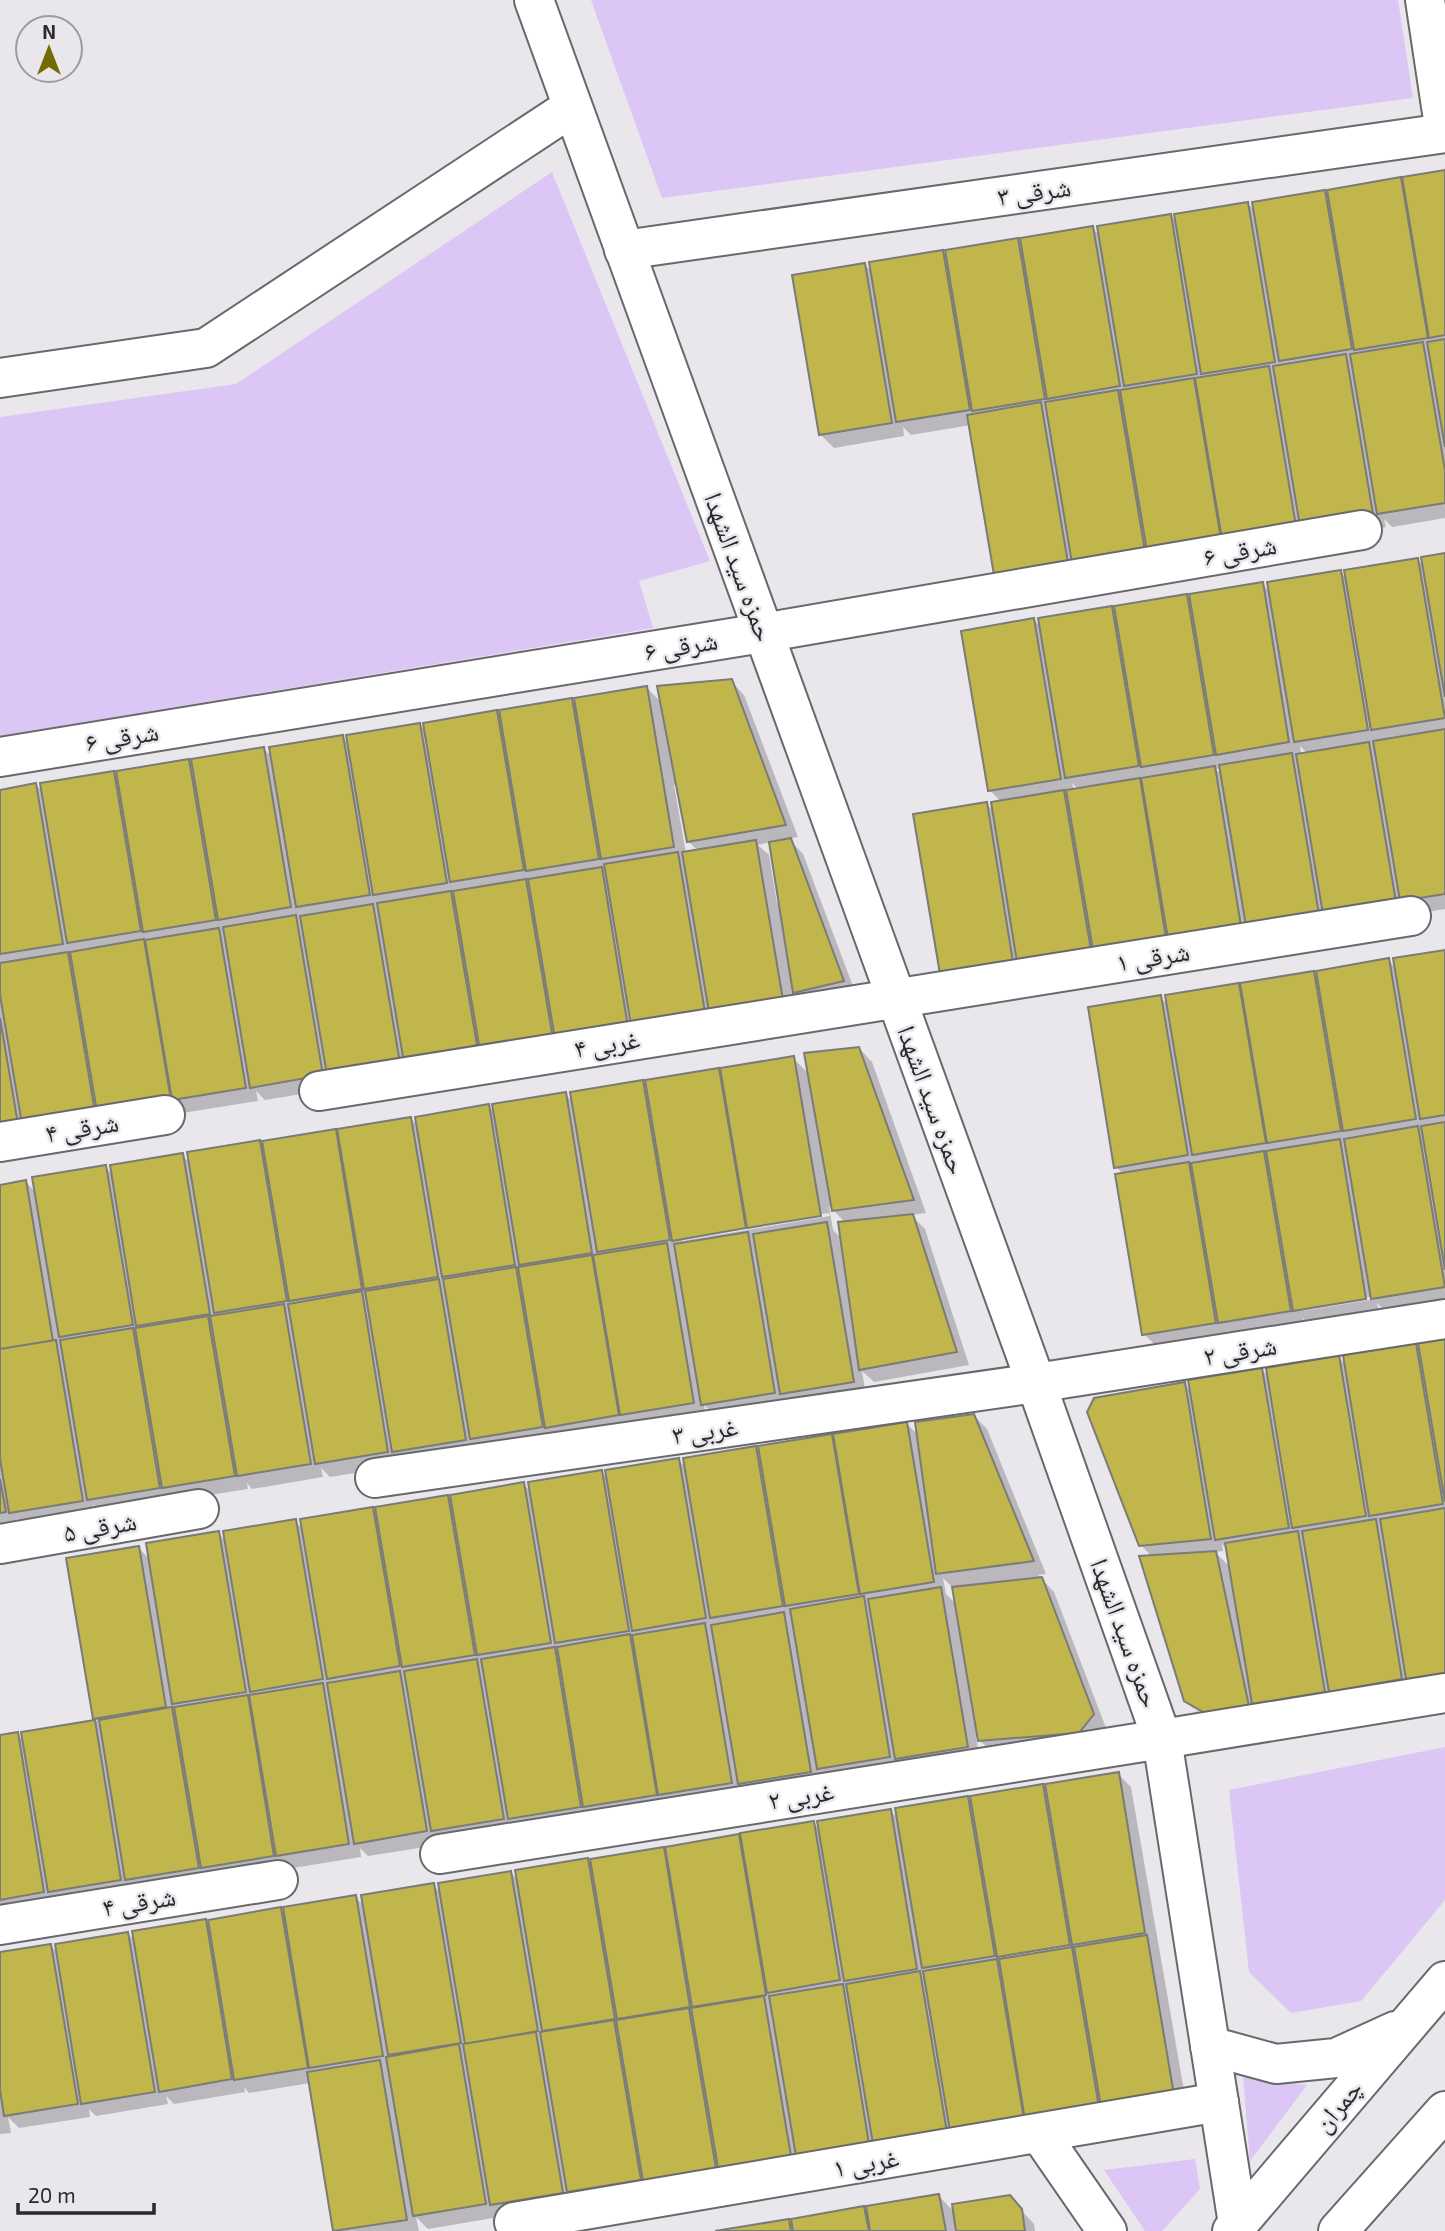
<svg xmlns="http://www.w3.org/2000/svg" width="1445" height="2231" font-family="'Exo 2','Noto Naskh Arabic',sans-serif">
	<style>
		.green { fill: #dbc6f5 }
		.shadow { fill: #0003; fill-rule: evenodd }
		.building { fill: #c0b64b; stroke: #7b7b77; stroke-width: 2 }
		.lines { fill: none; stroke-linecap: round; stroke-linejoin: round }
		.minor-casing { stroke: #69686b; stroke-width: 42 }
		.tertiary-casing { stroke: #69686b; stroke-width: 42 }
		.secondary-casing { stroke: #69686b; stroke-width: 42 }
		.minor { stroke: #fff; stroke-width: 38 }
		.tertiary { stroke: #fff; stroke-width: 38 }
		.secondary { stroke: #fff; stroke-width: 38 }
		.labels { text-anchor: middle; stroke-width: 5; stroke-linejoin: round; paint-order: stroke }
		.street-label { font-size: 26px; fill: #2a292b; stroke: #e9e7ec }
	</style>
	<rect width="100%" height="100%" fill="#e9e7ec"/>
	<g class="green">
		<polygon points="591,0 1398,0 1413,98 662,198"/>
		<polygon points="552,172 710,561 639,581 653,628 0,736 0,417 236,384"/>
		<polygon points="1445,1747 1445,1900 1361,2001 1291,2013 1249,1972 1229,1790"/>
		<polygon points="1243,2077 1307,2085 1250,2161"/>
		<polygon points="1195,2159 1200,2189 1162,2231 1145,2231 1104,2170"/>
	</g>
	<g class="shadow">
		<polygon points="1445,171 1445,518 1392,527 1384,519 1386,527 1009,588 971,425 911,435 903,427 904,436 834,448 820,434 864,264 872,272 942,251 948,257 1017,240 1023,246 1092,228 1101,237 1171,216 1178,223 1248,204 1255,211 1325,191 1330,197 1329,191"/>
		<path d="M1445,555V909L955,987L986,804L994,811L1001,802L990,790L1034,620L1042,628L1112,607L1117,613L1187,596L1192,602L1262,584L1270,592L1340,572L1347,579L1417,559L1425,567ZM1300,746L1308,754L1301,755ZM1222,768L1223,777L1216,769ZM1072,783L1079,790L1074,791Z"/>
		<path d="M731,681L744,695L798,837L789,839L803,854L856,994L807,1005L791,989L795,1013L265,1100L256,1091L258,1101L0,1142V791L36,785L44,793L114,773L119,779L189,761L194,767L264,749L272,757L342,737L349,744L419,724L427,732L496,712L502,718L501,712L647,688L662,703ZM674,785H678L688,841L698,851L686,853ZM771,842L780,902L777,903L769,855L758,845Z"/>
		<path d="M1445,952V1302L1386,1312L1377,1303L1379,1312L1308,1324L1303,1318L1304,1324L1233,1336L1228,1330V1336L1157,1347L1144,1334L1124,1175L1116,1167L1160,997L1168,1005L1238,985L1243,990L1313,972L1319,978L1388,960L1397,969ZM1375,1296V1299L1303,1311V1308Z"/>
		<path d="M859,1048L872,1062L926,1213L911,1215L925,1229L969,1365L874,1382L862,1371L866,1395L795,1407L785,1397L787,1406L716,1417L704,1405L706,1416L485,1451L477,1443L478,1453L330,1477L321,1468L323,1477L252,1489L247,1483L248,1489L101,1512L93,1504L95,1514L24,1525L17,1518L18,1525L0,1528V1187L26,1182L36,1193L105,1167L113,1175L182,1155L190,1163L260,1142L265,1147L335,1131L340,1136L410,1118L419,1127L488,1106L495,1113L565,1094L573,1102L642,1082L648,1087L647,1082L793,1058L809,1074ZM829,1206L846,1223L842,1239L833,1230ZM829,1213L830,1216L682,1241V1237Z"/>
		<path d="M1445,1341V1688L1421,1692L1413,1684L1415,1692L1344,1704L1336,1696L1338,1704L1267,1716L1260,1709L1262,1719L1222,1728L1199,1714L1195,1710L1214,1721L1216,1718L1194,1705V1709L1186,1700L1141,1558L1152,1557L1141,1545L1089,1412L1095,1400L1184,1384L1192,1392L1191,1381L1261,1369L1269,1377L1268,1369L1338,1357L1347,1366L1345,1357L1416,1345L1421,1351L1420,1345ZM1222,1544L1228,1550L1231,1568L1215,1552L1223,1551Z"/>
		<path d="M974,1416L987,1429L1046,1574L1038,1575L1054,1592L1106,1728L1093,1745L993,1753L976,1737L980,1760L832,1782L821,1771L823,1785L368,1856L360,1848L361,1857L0,1915V1737L17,1734L24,1741L23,1733L97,1721L95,1718L139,1548L150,1560L218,1533L226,1541L295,1521L303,1529L373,1509L378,1514L448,1496L453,1502L523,1484L532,1493L601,1472L608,1479L678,1460L686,1468L755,1448L761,1453L760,1447L906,1423L919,1436ZM943,1578L951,1586H954L957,1605L946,1594Z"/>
		<path d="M1118,1774L1131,1787L1187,2108L505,2217L497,2210L499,2217L428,2229L416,2217L419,2231H335L310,2083L249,2093L244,2087L245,2092L174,2104L166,2096L168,2104L96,2116L89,2109L90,2117L19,2128L8,2117L11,2133L0,2134V1954L51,1946L58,1954L128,1934L136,1942L205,1921L211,1926L280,1909L286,1915L355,1897L364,1906L433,1885L441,1893L511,1873L519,1881L588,1860L593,1865L592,1860L813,1823L820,1830L890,1810L898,1819L967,1798L973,1803L972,1798ZM1078,1942L1079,1945L1006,1957V1953Z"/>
		<polygon points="939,2196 955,2213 1009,2197 1034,2224 1035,2231 724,2231 789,2220 794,2226 864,2208 869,2214"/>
	</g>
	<g class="building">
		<polygon points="1445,170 1445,335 1429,338 1402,177"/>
		<polygon points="1401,177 1428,338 1354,350 1327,190"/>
		<polygon points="1325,190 1352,349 1279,361 1252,202"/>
		<polygon points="1248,202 1275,362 1201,374 1174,214"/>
		<polygon points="1171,214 1197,374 1124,386 1097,226"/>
		<polygon points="1093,226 1120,386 1047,399 1020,238"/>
		<polygon points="1018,238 1045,399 972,411 945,250"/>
		<polygon points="943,250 970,410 896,422 869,262"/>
		<polygon points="865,263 892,423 819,435 792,275"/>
		<polygon points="1445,339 1445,447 1427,342"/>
		<polygon points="1423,342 1445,470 1445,503 1377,514 1350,354"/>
		<polygon points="1346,354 1373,514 1300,526 1273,366"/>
		<polygon points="1269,366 1296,526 1222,539 1195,378"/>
		<polygon points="1194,378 1221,539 1147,551 1120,390"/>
		<polygon points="1118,390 1145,551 1072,563 1045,402"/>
		<polygon points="1041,402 1068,563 994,575 967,415"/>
		<polygon points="1445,553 1445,697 1421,557"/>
		<polygon points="1418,558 1445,718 1371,730 1344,570"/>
		<polygon points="1341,570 1368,730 1294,742 1267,582"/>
		<polygon points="1263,582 1289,742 1216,755 1189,594"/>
		<polygon points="1187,594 1214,755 1141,767 1114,606"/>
		<polygon points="1112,606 1139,766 1065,778 1038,618"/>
		<polygon points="1034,618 1061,779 988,791 961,631"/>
		<polygon points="732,679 786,825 687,842 657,686"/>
		<polygon points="647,686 674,847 601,859 574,698"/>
		<polygon points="572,698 599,859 526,871 499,710"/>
		<polygon points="497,710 524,870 450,882 423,723"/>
		<polygon points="420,723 447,883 373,895 346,735"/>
		<polygon points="1445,729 1445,894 1400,901 1373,741"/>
		<polygon points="343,735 370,895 296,907 269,747"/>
		<polygon points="1369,742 1396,902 1323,914 1296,754"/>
		<polygon points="264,747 291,907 218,920 191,759"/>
		<polygon points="1292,753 1319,914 1246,926 1219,765"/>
		<polygon points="189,759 216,920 143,932 116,771"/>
		<polygon points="1215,766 1241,926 1168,939 1141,778"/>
		<polygon points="114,771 141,931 67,943 40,783"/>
		<polygon points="1140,778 1166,938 1093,950 1066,790"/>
		<polygon points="36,783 63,944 0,954 0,790"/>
		<polygon points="1064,790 1091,950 1017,962 991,802"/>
		<polygon points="987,802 1013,962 940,974 913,814"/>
		<polygon points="791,838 844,981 793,993 769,842"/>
		<polygon points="756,840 783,1000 709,1012 682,852"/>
		<polygon points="678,852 705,1012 631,1025 604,864"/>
		<polygon points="602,867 628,1027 555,1039 528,879"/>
		<polygon points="526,879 553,1039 480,1051 453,891"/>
		<polygon points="451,891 478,1051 404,1063 377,903"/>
		<polygon points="373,904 400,1063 327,1075 300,916"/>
		<polygon points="296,915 323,1075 250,1088 223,927"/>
		<polygon points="219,928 246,1088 172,1100 145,940"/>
		<polygon points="144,939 171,1100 97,1112 70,952"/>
		<polygon points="1445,950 1445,1115 1420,1119 1393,958"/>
		<polygon points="68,952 95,1112 22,1124 0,995 0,963"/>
		<polygon points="1389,958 1416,1119 1343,1131 1316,971"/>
		<polygon points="1314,971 1341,1131 1267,1143 1240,983"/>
		<polygon points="1239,983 1266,1143 1192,1155 1165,995"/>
		<polygon points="1161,995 1188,1155 1114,1168 1088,1007"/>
		<polygon points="0,1018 18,1124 0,1127"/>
		<polygon points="859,1047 914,1200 832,1211 804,1053"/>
		<polygon points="794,1056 821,1216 747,1228 720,1068"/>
		<polygon points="719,1068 746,1228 672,1241 645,1080"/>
		<polygon points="643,1080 670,1240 597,1252 570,1092"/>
		<polygon points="566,1092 592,1253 519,1265 492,1104"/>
		<polygon points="489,1104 515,1265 442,1277 415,1117"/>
		<polygon points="411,1117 438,1277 364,1289 337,1129"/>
		<polygon points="1445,1122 1445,1270 1421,1126"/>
		<polygon points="1418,1126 1445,1287 1371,1299 1344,1139"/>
		<polygon points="336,1129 362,1289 289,1301 262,1141"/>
		<polygon points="1340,1139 1366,1299 1293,1311 1266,1151"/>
		<polygon points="260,1140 287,1301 214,1313 187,1152"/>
		<polygon points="1264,1151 1291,1311 1218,1323 1191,1163"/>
		<polygon points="183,1153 210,1314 136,1326 110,1165"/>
		<polygon points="1189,1162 1216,1323 1142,1335 1115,1174"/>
		<polygon points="106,1165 133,1325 59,1337 32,1177"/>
		<polygon points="26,1180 53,1341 0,1350 0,1185"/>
		<polygon points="913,1214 957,1352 859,1370 838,1222"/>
		<polygon points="827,1222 854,1382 780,1394 753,1234"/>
		<polygon points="748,1232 775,1393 701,1405 674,1244"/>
		<polygon points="667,1243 694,1403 620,1415 593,1255"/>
		<polygon points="592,1255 619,1415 545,1428 518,1267"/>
		<polygon points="516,1267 543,1427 470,1439 443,1279"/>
		<polygon points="439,1279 466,1440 392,1452 365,1291"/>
		<polygon points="362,1291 388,1452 315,1464 288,1304"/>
		<polygon points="284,1304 311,1464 237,1476 210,1316"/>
		<polygon points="208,1316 235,1476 162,1488 135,1328"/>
		<polygon points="133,1328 160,1488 87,1500 60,1340"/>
		<polygon points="1445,1339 1445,1502 1418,1343"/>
		<polygon points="56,1340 83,1501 9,1513 0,1459 0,1349"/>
		<polygon points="1416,1343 1443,1504 1369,1516 1343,1355"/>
		<polygon points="1339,1355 1366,1516 1292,1528 1266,1368"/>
		<polygon points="1262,1368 1289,1528 1215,1540 1188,1380"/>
		<polygon points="1185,1382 1211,1539 1139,1546 1087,1412 1094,1398"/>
		<polygon points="974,1414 1034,1561 936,1574 915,1422"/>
		<polygon points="907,1422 934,1582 860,1594 833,1434"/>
		<polygon points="832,1434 859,1594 785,1606 758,1446"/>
		<polygon points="756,1446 783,1606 710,1618 683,1458"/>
		<polygon points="679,1458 706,1618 632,1631 605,1470"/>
		<polygon points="602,1470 629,1631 555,1643 528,1482"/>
		<polygon points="0,1479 6,1512 0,1513"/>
		<polygon points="524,1482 551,1643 477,1655 450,1495"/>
		<polygon points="448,1495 475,1655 402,1667 375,1507"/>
		<polygon points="373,1507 400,1666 327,1679 300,1519"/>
		<polygon points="1445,1508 1445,1673 1406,1679 1380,1519"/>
		<polygon points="296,1519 323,1679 250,1692 223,1531"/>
		<polygon points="1376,1519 1402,1679 1329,1692 1302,1531"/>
		<polygon points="219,1531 246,1692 172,1704 146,1543"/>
		<polygon points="1298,1531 1325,1692 1252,1704 1225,1543"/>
		<polygon points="139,1546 166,1707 93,1719 66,1558"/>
		<polygon points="1216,1551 1249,1706 1208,1715 1184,1701 1139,1556"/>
		<polygon points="1042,1577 1094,1714 1079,1733 978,1741 952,1587"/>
		<polygon points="941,1587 968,1747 895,1759 868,1599"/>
		<polygon points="864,1596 890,1757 817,1769 790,1609"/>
		<polygon points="784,1612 811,1772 738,1784 711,1625"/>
		<polygon points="705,1623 732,1783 658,1795 632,1635"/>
		<polygon points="630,1634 657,1795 583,1807 557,1647"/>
		<polygon points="555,1647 581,1807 508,1819 481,1659"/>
		<polygon points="477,1659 504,1819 431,1831 404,1671"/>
		<polygon points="400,1671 427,1831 354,1844 327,1683"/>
		<polygon points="323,1683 349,1844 276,1856 249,1695"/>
		<polygon points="248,1695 274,1856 201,1868 174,1707"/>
		<polygon points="172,1707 199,1868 125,1880 99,1720"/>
		<polygon points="95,1720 121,1880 48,1892 21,1732"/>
		<polygon points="18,1732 44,1892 0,1900 0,1735"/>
		<polygon points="1119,1772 1145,1933 1072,1945 1045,1784"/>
		<polygon points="1043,1784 1070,1945 997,1957 970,1796"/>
		<polygon points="968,1796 995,1956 922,1968 895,1808"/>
		<polygon points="891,1809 917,1969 844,1981 817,1821"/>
		<polygon points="814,1821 840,1980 767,1993 740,1833"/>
		<polygon points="739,1834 766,1995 692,2007 665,1847"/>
		<polygon points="664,1847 690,2007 617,2019 590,1859"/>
		<polygon points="588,1858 615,2019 542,2031 515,1870"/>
		<polygon points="511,1871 538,2031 465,2044 438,1883"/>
		<polygon points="434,1883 461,2043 388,2055 361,1895"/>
		<polygon points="356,1895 383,2056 309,2068 283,1907"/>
		<polygon points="281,1907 308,2068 234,2080 208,1920"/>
		<polygon points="206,1919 232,2079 159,2092 132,1931"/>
		<polygon points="128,1932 155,2092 81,2104 55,1944"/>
		<polygon points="1147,1935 1174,2095 1101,2107 1074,1947"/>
		<polygon points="51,1944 78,2104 4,2116 0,2090 0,1952"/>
		<polygon points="1072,1947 1099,2107 1025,2120 999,1959"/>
		<polygon points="997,1959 1024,2119 950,2131 923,1971"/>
		<polygon points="920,1971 947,2132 873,2144 846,1984"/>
		<polygon points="843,1984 869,2144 796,2156 769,1996"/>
		<polygon points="764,1996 791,2156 718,2168 691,2008"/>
		<polygon points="689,2008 716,2168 643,2181 616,2020"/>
		<polygon points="614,2020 641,2180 567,2192 540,2032"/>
		<polygon points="536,2032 563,2193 490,2205 463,2044"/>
		<polygon points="459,2044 486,2204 413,2216 386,2057"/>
		<polygon points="380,2060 407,2220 333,2231 307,2072"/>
		<polygon points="939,2194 946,2231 870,2231 866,2206"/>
		<polygon points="1010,2195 1022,2209 1025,2231 956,2231 952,2204"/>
		<polygon points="864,2206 869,2231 793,2231 791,2219"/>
		<polygon points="789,2219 791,2231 715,2231"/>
	</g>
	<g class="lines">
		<defs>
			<g id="minor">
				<polyline points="1425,0 1445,133"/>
				<polyline points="624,250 1445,133"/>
				<polyline points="0,378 206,348 572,107"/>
				<polyline points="0,757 762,633 1362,530"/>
				<polyline points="319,1091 1411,916"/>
				<polyline points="0,1142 165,1115"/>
				<polyline points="375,1478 1036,1383 1445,1319"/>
				<polyline points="0,1544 199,1509"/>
				<polyline points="440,1854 1162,1739"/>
				<polyline points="0,1925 278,1880"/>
				<polyline points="1040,2134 1107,2231"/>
				<polyline points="514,2222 1219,2102"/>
			</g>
			<g id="tertiary">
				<polyline points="534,0 1036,1383 1162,1739 1238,2224"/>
				<polyline points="1162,1739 1445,1693"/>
				<polyline points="1210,2046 1276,2064 1336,2058 1395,2031"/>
				<polyline points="1232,2231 1445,1981"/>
			</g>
			<polyline id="secondary" points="1338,2231 1445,2111"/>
		</defs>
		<use href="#minor" class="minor-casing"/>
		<use href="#tertiary" class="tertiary-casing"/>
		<use href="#secondary" class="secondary-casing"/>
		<use href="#minor" class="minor"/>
		<use href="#tertiary" class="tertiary"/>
		<use href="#secondary" class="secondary"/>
	</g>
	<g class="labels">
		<g class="street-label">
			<text transform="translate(1034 192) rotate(-8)" y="9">۳ شرقی</text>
			<text transform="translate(1240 551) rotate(-10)" y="9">۶ شرقی</text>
			<text transform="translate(739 567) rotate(70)" y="9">حمزه سید الشهدا</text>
			<text transform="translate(681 646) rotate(-9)" y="9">۶ شرقی</text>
			<text transform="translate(122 737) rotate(-9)" y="9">۶ شرقی</text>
			<text transform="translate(1153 957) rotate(-9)" y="9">۱ شرقی</text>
			<text transform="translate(607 1044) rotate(-9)" y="9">۴ غربی</text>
			<text transform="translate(932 1100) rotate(70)" y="9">حمزه سید الشهدا</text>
			<text transform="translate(82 1128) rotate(-9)" y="9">۴ شرقی</text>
			<text transform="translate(1240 1351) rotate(-9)" y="9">۲ شرقی</text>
			<text transform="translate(705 1431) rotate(-8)" y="9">۳ غربی</text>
			<text transform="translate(100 1527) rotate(-10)" y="9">۵ شرقی</text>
			<text transform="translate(1125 1633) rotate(70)" y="9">حمزه سید الشهدا</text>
			<text transform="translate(801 1796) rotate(-9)" y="9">۲ غربی</text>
			<text transform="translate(139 1902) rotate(-9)" y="9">۴ شرقی</text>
			<text transform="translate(1338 2106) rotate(-50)" y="9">چمران</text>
			<text transform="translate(866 2163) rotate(-10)" y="9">۱ غربی</text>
		</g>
	</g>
	<g transform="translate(49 49)"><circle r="33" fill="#e9e7ec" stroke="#9d9b9f" stroke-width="2"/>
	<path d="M0-5L12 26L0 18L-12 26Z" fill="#736b04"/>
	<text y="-10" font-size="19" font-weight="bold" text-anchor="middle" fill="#2a292b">N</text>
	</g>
	<path d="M18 2203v10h136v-10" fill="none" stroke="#2a292b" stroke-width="3.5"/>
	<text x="28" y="2203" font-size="21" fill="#2a292b" stroke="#e9e7ec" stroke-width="5" paint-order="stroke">20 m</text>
</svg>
